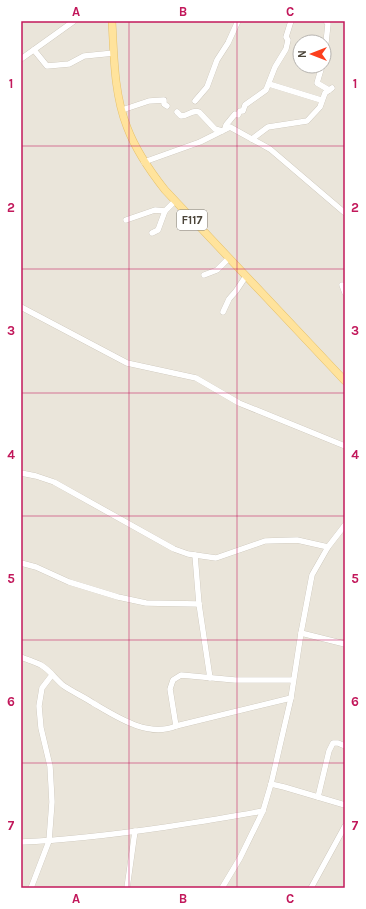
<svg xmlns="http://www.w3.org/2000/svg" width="366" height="909" font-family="Karla,sans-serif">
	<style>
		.residential { fill: #eae5da; fill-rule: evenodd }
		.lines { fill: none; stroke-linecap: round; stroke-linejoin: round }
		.minor-casing { stroke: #c2bbae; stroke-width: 6 }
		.major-casing { stroke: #e6c16a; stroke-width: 8 }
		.minor { stroke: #fff; stroke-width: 5.5 }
		.major { stroke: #ffe39c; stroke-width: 7 }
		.grid { fill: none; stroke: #c2185b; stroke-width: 1; stroke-opacity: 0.55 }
		.labels { text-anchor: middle; stroke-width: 4; stroke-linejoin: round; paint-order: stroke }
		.shield { fill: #fff; stroke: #817c74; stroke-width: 1 }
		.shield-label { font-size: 12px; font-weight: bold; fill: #4b4439 }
		.neatline { fill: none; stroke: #c2185b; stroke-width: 1.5 }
		.grid-label { font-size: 13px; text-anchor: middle; font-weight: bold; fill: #c2185b }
	</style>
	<rect width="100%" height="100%" fill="#f6f3ec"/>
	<path class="residential" d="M21,21H345V888H21ZM300,42H324V66H300Z"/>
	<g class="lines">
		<defs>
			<g id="minor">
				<polyline points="34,50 47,66 69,64 84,56 114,53"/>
				<polyline points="21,59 74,21"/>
				<polyline points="324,61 328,24 326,21"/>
				<polyline points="322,66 317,83 329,90"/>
				<polyline points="269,84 321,100"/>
				<polyline points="195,101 207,87 217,60 228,43 238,21"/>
				<polyline points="122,110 149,101 164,100 164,104 167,106"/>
				<path d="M177,112L181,116C189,116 192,109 199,112L215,129L222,131"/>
				<polyline points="225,129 226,125 235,114 238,115 240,111 243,111 245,105 266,90 275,67 286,49 288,40 286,37 291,21"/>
				<polyline points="252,139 268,127 307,121 320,107 325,93 332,88"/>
				<polyline points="144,162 200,142 230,127 270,149 345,213"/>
				<polyline points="126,220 155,210 165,211 175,201"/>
				<polyline points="152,233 158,230 165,211"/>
				<polyline points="204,275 217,270 229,258"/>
				<polyline points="342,285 345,293"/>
				<polyline points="21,307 127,363 196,378 239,403 345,446"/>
				<polyline points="223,312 229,299 236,291 246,276"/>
				<polyline points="21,473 36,476 54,482 174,549 188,554 216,558 265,541 297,540 328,547"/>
				<polyline points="195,555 199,604 210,678"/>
				<polyline points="21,563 36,567 69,582 118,597 146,603 199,604"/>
				<polyline points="301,633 345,644"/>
				<path d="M21,657C28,660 35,662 41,665C50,670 56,680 64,686C73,692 84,697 93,703C117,717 148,738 176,726L291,698"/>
				<polyline points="176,726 170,689 173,680 181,675 235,680 293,680"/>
				<polyline points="271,784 284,787 345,805"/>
				<polyline points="318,797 329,751 333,743 338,743 345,746"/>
				<path d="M21,842C70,840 118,834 166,827C199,822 231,817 263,811"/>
				<polyline points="31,888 49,841 52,802 50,766 41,728 39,706 42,688 52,675"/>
				<polyline points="127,888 135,831"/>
				<polyline points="222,888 240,858 263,811 271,784 291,698 301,633 312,575 328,547 345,525"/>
				<polyline points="311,888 345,826"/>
			</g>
			<path id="major" d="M112,21C114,56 114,94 127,127C136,151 150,171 165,190L345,381"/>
		</defs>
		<use href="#minor" class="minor-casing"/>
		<use href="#major" class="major-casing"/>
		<use href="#minor" class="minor"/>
		<use href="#major" class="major"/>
	</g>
	<path class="grid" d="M129,21V888M237,21V888M21,146H345M21,269H345M21,393H345M21,516H345M21,640H345M21,763H345"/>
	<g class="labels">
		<rect class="shield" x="177" y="210" width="30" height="20" rx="3"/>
		<g class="shield-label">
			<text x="192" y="224">F117</text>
		</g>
	</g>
	<rect width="366" height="909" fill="none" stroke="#ffffff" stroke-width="44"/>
	<g transform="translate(312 54) rotate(270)"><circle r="19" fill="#ffffff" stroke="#b7b4b0"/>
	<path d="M0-3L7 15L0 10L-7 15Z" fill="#fc3f1d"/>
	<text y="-6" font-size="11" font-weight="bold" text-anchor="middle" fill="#4b4439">N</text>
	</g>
	<rect x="22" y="22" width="322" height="865" class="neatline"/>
	<g class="grid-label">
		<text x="76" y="16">A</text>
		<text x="183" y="16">B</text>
		<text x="290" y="16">C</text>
		<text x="11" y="88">1</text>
		<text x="355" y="88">1</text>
		<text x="11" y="212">2</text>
		<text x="355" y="212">2</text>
		<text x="11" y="335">3</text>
		<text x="355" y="335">3</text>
		<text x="11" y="459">4</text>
		<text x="355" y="459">4</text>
		<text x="11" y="583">5</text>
		<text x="355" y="583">5</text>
		<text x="11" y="706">6</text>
		<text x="355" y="706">6</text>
		<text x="11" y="830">7</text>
		<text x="355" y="830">7</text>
		<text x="76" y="903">A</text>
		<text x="183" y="903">B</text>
		<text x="290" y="903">C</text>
	</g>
</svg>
